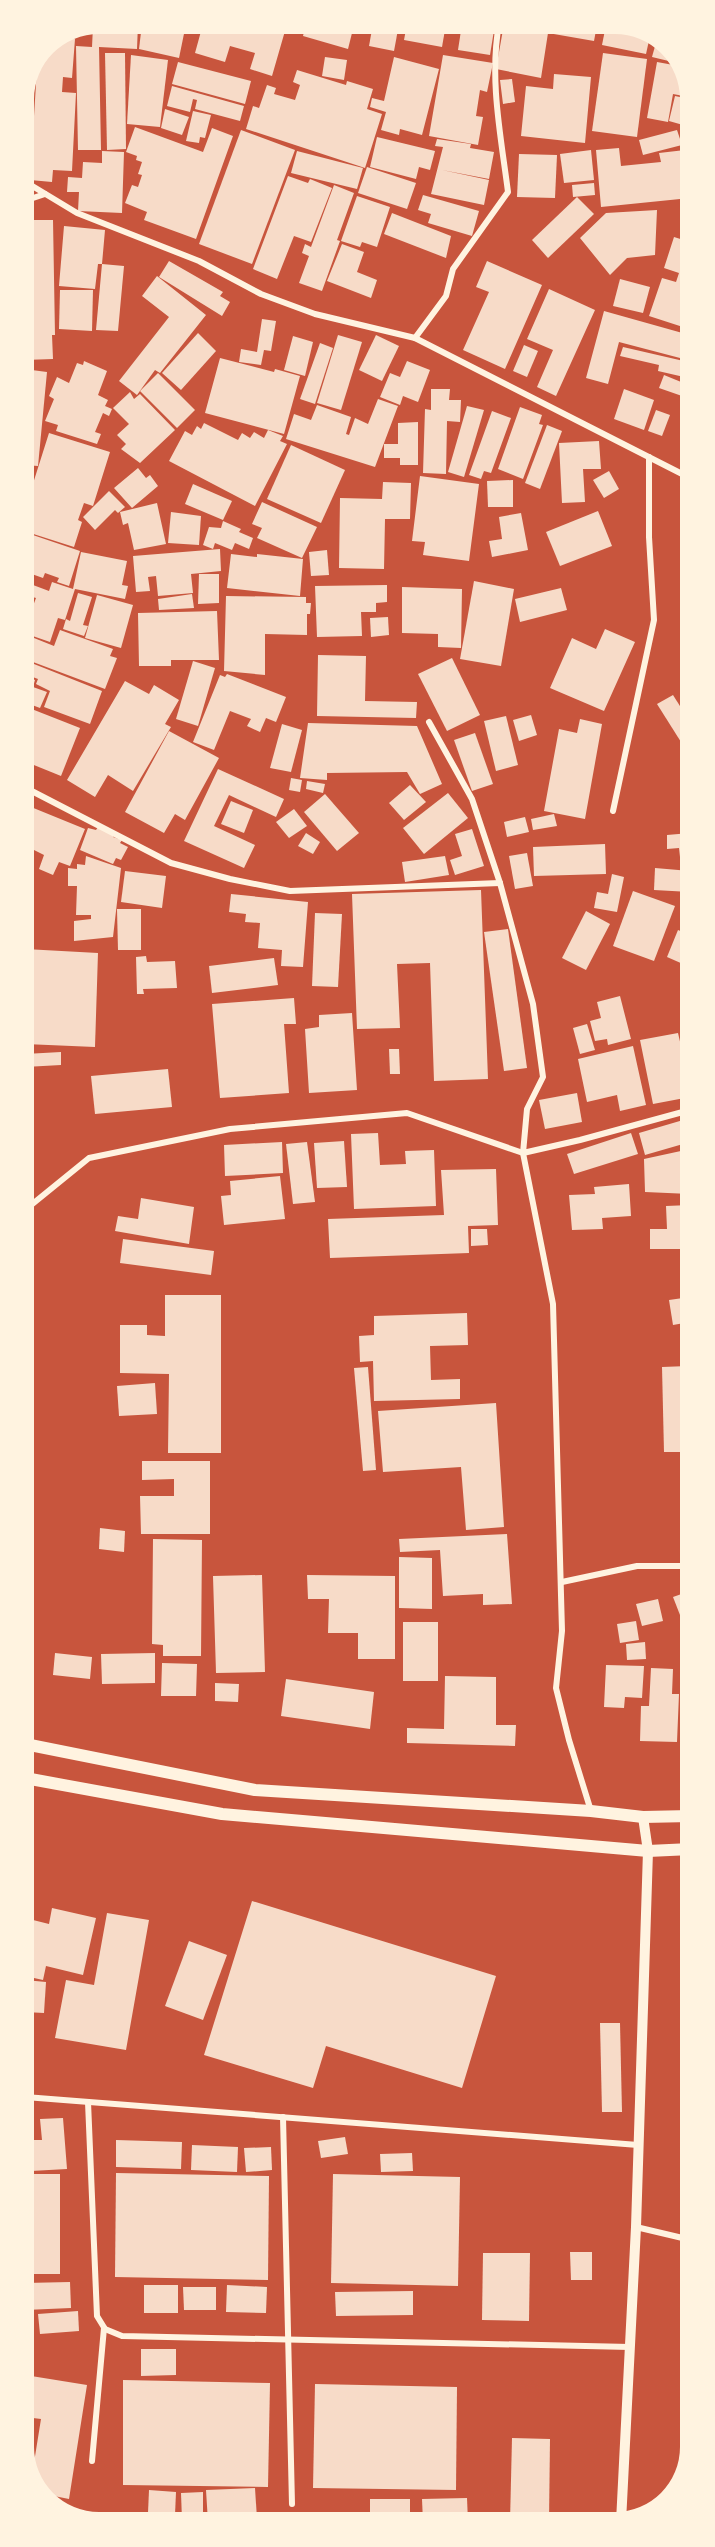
<svg xmlns="http://www.w3.org/2000/svg" width="715" height="2547" font-family="Helvetica,sans-serif">
	<style>
		.building { fill: #f7dbc8 }
		.lines { fill: none; stroke-linecap: round; stroke-linejoin: round }
		.minor { stroke: #fff3e0; stroke-width: 6 }
		.tertiary { stroke: #fff3e0; stroke-width: 10 }
		.secondary { stroke: #fff3e0; stroke-width: 12 }
	</style>
	<rect width="100%" height="100%" fill="#c8553d"/>
	<g class="building">
		<polygon points="99,24 138,24 137,49 99,47 101,150 78,150 76,46 92,47 93,26"/>
		<polygon points="142,24 186,24 179,58 139,49"/>
		<polygon points="203,24 287,24 272,76 250,69 255,53 230,46 225,62 195,53"/>
		<polygon points="306,24 346,24 344,31 352,33 348,49 303,36"/>
		<polygon points="373,24 399,24 394,51 369,46"/>
		<polygon points="407,24 446,24 442,47 404,40"/>
		<polygon points="462,24 495,24 490,55 458,50"/>
		<polygon points="504,24 597,25 594,41 548,33 541,78 496,69"/>
		<polygon points="606,25 625,25 650,36 646,54 602,45"/>
		<polygon points="64,38 75,39 72,78 63,77 62,92 76,93 72,171 53,170 52,182 30,180 37,68 46,46"/>
		<polygon points="657,39 666,43 677,63 652,57"/>
		<polygon points="105,53 125,53 126,149 107,150"/>
		<polygon points="603,53 647,59 637,137 592,131"/>
		<polygon points="131,55 168,60 160,127 127,124"/>
		<polygon points="443,55 493,63 487,92 480,90 476,116 483,117 478,145 429,136"/>
		<polygon points="325,57 347,60 344,80 322,76"/>
		<polygon points="394,57 439,69 422,135 400,129 399,135 381,130 386,112 370,107 372,98 384,101"/>
		<polygon points="178,62 251,81 245,104 172,84"/>
		<polygon points="657,62 679,66 689,84 689,97 673,94 668,122 647,118"/>
		<polygon points="297,70 346,85 347,81 373,89 367,109 382,114 365,168 246,129 253,106 259,108 267,85 276,88 274,94 295,100 300,85 293,82"/>
		<polygon points="554,74 591,77 585,143 521,136 526,86 553,89"/>
		<polygon points="512,79 515,102 503,104 500,80"/>
		<polygon points="172,86 244,106 240,121 195,109 197,100 193,99 190,112 167,106"/>
		<polygon points="675,96 689,99 690,116 686,115 683,125 669,121"/>
		<polygon points="165,109 189,117 182,135 161,128"/>
		<polygon points="193,111 211,115 205,138 200,137 199,143 186,141"/>
		<polygon points="135,127 203,152 212,128 233,136 196,239 144,220 147,212 125,203 132,185 138,187 142,175 138,174 142,162 136,160 137,156 126,152"/>
		<polygon points="241,130 295,150 252,264 199,244"/>
		<polygon points="677,130 682,145 643,155 639,140"/>
		<polygon points="24,131 33,134 24,157"/>
		<polygon points="377,137 435,151 430,170 419,167 416,179 370,167"/>
		<polygon points="437,139 471,144 470,148 494,152 489,179 442,170 489,180 484,205 431,194 443,147 435,146"/>
		<polygon points="619,148 621,166 661,162 659,153 685,150 690,198 601,207 596,150"/>
		<polygon points="591,150 594,180 564,183 560,154"/>
		<polygon points="102,151 124,152 122,213 78,211 79,192 67,192 68,177 82,178 83,162 102,163"/>
		<polygon points="297,151 363,168 357,189 291,173"/>
		<polygon points="519,154 557,155 555,198 517,197"/>
		<polygon points="367,167 416,183 407,209 358,193"/>
		<polygon points="288,176 308,183 310,179 332,188 311,242 294,236 277,279 253,269"/>
		<polygon points="594,183 595,195 573,197 572,185"/>
		<polygon points="334,185 354,193 337,240 340,241 322,291 299,283 309,256 302,253 305,244 311,247"/>
		<polygon points="423,195 479,211 472,236 428,223 431,214 418,210"/>
		<polygon points="357,196 390,207 377,247 362,242 360,247 341,241"/>
		<polygon points="577,197 594,214 548,258 532,240"/>
		<polygon points="657,210 655,255 627,258 610,275 580,238 606,213"/>
		<polygon points="392,213 451,236 446,258 384,234"/>
		<polygon points="24,220 53,220 55,335 52,335 53,359 24,360"/>
		<polygon points="64,226 105,230 102,264 98,264 95,289 59,286"/>
		<polygon points="674,237 690,242 690,318 686,328 649,316 662,278 676,282 679,273 664,268"/>
		<polygon points="342,244 364,252 357,272 377,280 371,298 327,281"/>
		<polygon points="169,261 223,292 220,296 230,302 222,316 159,277"/>
		<polygon points="487,261 542,285 505,369 463,350 489,292 476,287"/>
		<polygon points="102,264 124,266 118,331 96,330"/>
		<polygon points="157,276 206,315 160,373 155,370 137,395 119,381 169,317 142,296"/>
		<polygon points="620,279 650,287 643,313 613,306"/>
		<polygon points="549,289 595,310 556,396 537,387 553,350 527,339"/>
		<polygon points="60,290 93,290 92,331 59,329"/>
		<polygon points="604,311 686,334 680,358 619,342 608,384 586,378"/>
		<polygon points="262,319 276,321 271,351 264,350 261,365 239,362 241,349 257,352"/>
		<polygon points="198,333 216,351 181,390 162,373"/>
		<polygon points="338,335 362,342 341,410 317,403"/>
		<polygon points="376,335 399,346 382,381 359,370"/>
		<polygon points="293,336 313,342 305,376 284,370"/>
		<polygon points="320,343 333,348 315,404 300,399"/>
		<polygon points="524,345 538,351 527,377 513,371"/>
		<polygon points="623,347 688,362 684,377 658,371 659,365 620,356"/>
		<polygon points="220,358 274,372 275,369 300,376 284,434 205,413"/>
		<polygon points="84,361 107,371 98,395 108,400 105,406 112,409 109,416 103,413 95,432 101,434 97,444 56,431 58,425 45,421 54,399 49,396 57,377 69,383 77,363 83,365"/>
		<polygon points="407,361 430,370 418,402 403,396 400,405 380,397 390,373 400,377"/>
		<polygon points="24,369 47,372 38,466 24,465"/>
		<polygon points="158,373 195,410 177,428 140,391"/>
		<polygon points="664,375 686,384 682,396 659,388"/>
		<polygon points="431,389 450,389 449,400 461,400 460,422 447,421 446,474 423,473 425,409 431,410"/>
		<polygon points="624,389 654,400 644,430 614,419"/>
		<polygon points="130,392 134,399 140,394 175,430 140,463 121,449 126,444 117,435 129,424 113,408"/>
		<polygon points="378,399 398,406 375,467 286,439 294,414 311,420 317,405 351,417 346,434 349,435 355,418 368,424"/>
		<polygon points="467,406 484,410 464,477 448,472"/>
		<polygon points="520,407 542,415 539,424 543,425 523,479 498,469"/>
		<polygon points="656,410 670,415 662,436 648,431"/>
		<polygon points="492,411 511,418 491,473 484,471 481,479 469,475"/>
		<polygon points="689,421 690,421 690,449 681,446"/>
		<polygon points="418,422 418,465 400,465 400,458 384,458 384,444 398,444 398,423"/>
		<polygon points="204,423 238,440 242,433 250,438 254,432 264,438 268,430 283,436 280,441 287,444 255,506 169,461 185,431 192,435 197,426 201,429"/>
		<polygon points="547,425 562,431 540,489 525,483"/>
		<polygon points="49,433 110,452 93,506 84,503 78,520 82,522 74,547 24,531 24,512"/>
		<polygon points="599,441 601,469 583,469 585,502 562,503 559,443"/>
		<polygon points="291,445 345,470 321,523 267,499"/>
		<polygon points="138,468 146,478 150,475 158,486 132,508 114,488"/>
		<polygon points="609,471 619,489 604,498 593,480"/>
		<polygon points="420,476 479,484 469,561 423,555 425,542 412,541"/>
		<polygon points="513,480 513,507 488,507 487,481"/>
		<polygon points="383,482 411,483 410,519 385,519 384,569 339,568 340,498 382,499"/>
		<polygon points="193,484 232,501 223,520 185,504"/>
		<polygon points="109,491 125,507 118,513 115,510 95,530 83,517"/>
		<polygon points="262,502 317,527 302,558 257,538 262,528 252,524"/>
		<polygon points="157,503 166,544 134,550 128,523 123,525 120,512"/>
		<polygon points="598,511 612,546 560,566 546,532"/>
		<polygon points="171,512 201,516 199,545 168,543"/>
		<polygon points="521,513 528,550 492,557 489,541 502,539 499,517"/>
		<polygon points="223,521 241,529 239,532 253,538 249,549 235,543 232,550 215,543 213,549 203,545 209,527 221,528"/>
		<polygon points="24,532 80,551 69,586 57,582 59,578 45,573 43,578 26,572"/>
		<polygon points="220,549 221,571 191,574 193,593 158,596 156,576 148,577 150,591 136,592 133,556"/>
		<polygon points="327,550 329,575 311,576 309,552"/>
		<polygon points="81,552 127,561 122,585 128,586 125,599 75,589 65,620 58,618 50,642 24,633 24,603 33,606 36,598 29,596 33,585 49,591 52,582 73,589"/>
		<polygon points="231,554 257,557 257,554 303,559 300,596 227,588"/>
		<polygon points="199,574 219,574 219,603 198,604"/>
		<polygon points="474,581 514,589 501,666 460,659"/>
		<polygon points="387,585 387,602 376,603 376,612 361,612 362,636 317,637 315,586"/>
		<polygon points="402,587 462,589 461,648 438,647 438,634 402,633"/>
		<polygon points="561,588 567,610 520,622 515,599"/>
		<polygon points="78,593 92,597 83,625 88,626 84,636 63,629 66,619 70,621"/>
		<polygon points="192,594 194,608 159,610 158,599"/>
		<polygon points="97,595 133,605 121,648 85,638"/>
		<polygon points="226,596 306,597 306,603 311,603 310,614 307,614 307,635 265,634 265,675 224,671"/>
		<polygon points="217,611 219,660 171,660 171,666 139,666 138,613"/>
		<polygon points="388,617 389,635 371,637 370,618"/>
		<polygon points="605,629 635,642 604,711 550,688 572,638 596,649"/>
		<polygon points="60,630 113,649 110,656 117,658 105,689 33,662 31,669 24,666 24,634 54,646"/>
		<polygon points="318,655 366,656 365,701 417,702 416,718 317,716"/>
		<polygon points="452,658 480,715 447,731 418,674"/>
		<polygon points="193,661 215,668 198,726 176,719"/>
		<polygon points="34,664 102,691 90,724 44,707 50,691 36,684 38,679 30,676"/>
		<polygon points="24,669 30,671 28,677 35,680 33,687 47,692 40,708 24,702"/>
		<polygon points="227,674 286,697 276,722 266,718 260,732 247,726 251,719 230,711 214,750 193,742 220,675 225,677"/>
		<polygon points="125,681 149,694 154,685 179,700 165,724 171,727 133,791 108,775 95,797 67,780"/>
		<polygon points="673,695 690,722 690,737 681,742 657,704"/>
		<polygon points="24,706 80,728 61,776 24,761"/>
		<polygon points="531,715 537,735 519,741 513,720"/>
		<polygon points="506,716 518,765 496,771 484,721"/>
		<polygon points="580,719 602,724 585,819 544,811 559,729 577,733"/>
		<polygon points="308,723 417,726 442,784 420,794 407,772 327,773 327,780 300,778"/>
		<polygon points="282,724 302,730 291,772 270,768"/>
		<polygon points="169,731 219,758 185,820 175,814 164,833 125,812"/>
		<polygon points="475,733 493,784 472,791 454,740"/>
		<polygon points="218,769 284,799 276,817 229,795 214,826 255,845 244,868 184,841"/>
		<polygon points="291,778 302,780 300,792 289,790"/>
		<polygon points="307,781 325,784 323,793 306,789"/>
		<polygon points="410,785 426,802 404,820 389,803"/>
		<polygon points="448,793 468,818 424,854 403,828"/>
		<polygon points="325,794 359,833 337,851 304,812"/>
		<polygon points="231,801 253,810 244,833 221,824"/>
		<polygon points="31,807 85,829 70,866 59,862 53,875 39,869 44,855 24,845 28,824 24,823"/>
		<polygon points="294,809 307,826 289,838 276,822"/>
		<polygon points="554,814 557,826 533,830 531,819"/>
		<polygon points="525,817 529,832 507,837 504,822"/>
		<polygon points="98,827 115,834 113,837 122,840 120,843 128,847 121,860 116,858 113,864 80,850 88,828 96,830"/>
		<polygon points="472,829 484,866 455,875 450,860 462,856 455,834"/>
		<polygon points="306,833 320,842 313,854 298,846"/>
		<polygon points="690,833 690,865 681,866 679,848 667,849 667,835"/>
		<polygon points="605,844 606,874 534,876 533,847"/>
		<polygon points="527,853 533,886 515,889 509,856"/>
		<polygon points="86,856 121,868 113,937 74,941 74,921 91,919 91,915 76,915 77,886 68,886 68,868 77,869 77,864 85,865"/>
		<polygon points="445,856 449,875 405,882 402,862"/>
		<polygon points="655,868 690,871 690,892 654,890"/>
		<polygon points="125,871 166,876 162,908 121,902"/>
		<polygon points="612,874 624,877 617,912 594,908 597,892 608,894"/>
		<polygon points="481,890 488,1079 434,1081 430,963 397,964 400,1028 357,1029 352,894"/>
		<polygon points="633,891 675,906 654,961 613,946"/>
		<polygon points="231,894 308,902 303,967 281,966 282,950 258,948 260,923 245,922 246,914 229,912"/>
		<polygon points="117,909 141,909 141,950 118,950"/>
		<polygon points="586,911 610,924 586,970 562,958"/>
		<polygon points="315,913 342,914 338,987 312,986"/>
		<polygon points="508,929 527,1068 504,1071 484,932"/>
		<polygon points="678,930 690,935 690,949 683,964 667,957"/>
		<polygon points="25,949 98,953 95,1047 25,1044"/>
		<polygon points="146,956 147,962 175,961 177,988 143,989 144,994 137,994 136,957"/>
		<polygon points="274,958 278,985 212,993 209,966"/>
		<polygon points="620,996 631,1039 608,1045 607,1039 595,1041 590,1021 601,1018 597,1002"/>
		<polygon points="294,998 296,1024 284,1024 289,1093 220,1098 212,1004"/>
		<polygon points="352,1013 357,1090 309,1093 305,1029 319,1027 319,1015"/>
		<polygon points="587,1024 595,1050 580,1054 573,1028"/>
		<polygon points="678,1033 681,1046 690,1044 690,1097 653,1104 640,1040"/>
		<polygon points="633,1046 646,1105 620,1111 617,1095 587,1102 578,1059"/>
		<polygon points="389,1049 399,1049 400,1074 390,1074"/>
		<polygon points="61,1052 61,1065 25,1067 25,1054"/>
		<polygon points="168,1069 172,1107 95,1114 91,1076"/>
		<polygon points="577,1093 582,1122 545,1129 539,1100"/>
		<polygon points="690,1118 690,1142 645,1155 639,1133"/>
		<polygon points="378,1133 380,1165 406,1164 405,1151 434,1150 436,1206 354,1209 351,1134"/>
		<polygon points="631,1133 638,1154 574,1174 567,1154"/>
		<polygon points="344,1141 347,1187 317,1188 314,1143"/>
		<polygon points="282,1142 283,1173 225,1176 224,1145"/>
		<polygon points="307,1142 315,1202 293,1204 286,1144"/>
		<polygon points="690,1149 690,1194 645,1192 644,1159"/>
		<polygon points="496,1169 498,1225 468,1226 469,1253 330,1258 328,1219 444,1215 441,1170"/>
		<polygon points="280,1176 285,1219 224,1225 221,1196 231,1195 230,1181"/>
		<polygon points="629,1184 631,1216 602,1218 603,1229 572,1230 569,1195 595,1194 594,1187"/>
		<polygon points="141,1198 194,1207 189,1244 115,1231 118,1216 138,1219"/>
		<polygon points="690,1205 690,1249 650,1249 650,1229 667,1229 666,1206"/>
		<polygon points="471,1229 487,1229 488,1245 471,1246"/>
		<polygon points="123,1239 214,1251 211,1275 120,1263"/>
		<polygon points="165,1295 221,1295 221,1453 168,1453 169,1374 120,1373 120,1325 147,1325 147,1335 165,1336"/>
		<polygon points="690,1297 690,1322 673,1325 669,1300"/>
		<polygon points="467,1313 468,1345 430,1346 431,1380 460,1379 460,1399 374,1401 373,1361 360,1362 359,1336 374,1335 374,1316"/>
		<polygon points="688,1366 690,1452 664,1452 662,1367"/>
		<polygon points="368,1367 376,1470 363,1471 354,1368"/>
		<polygon points="155,1383 157,1414 119,1416 117,1386"/>
		<polygon points="496,1403 504,1527 466,1530 461,1467 383,1472 378,1411"/>
		<polygon points="142,1461 210,1461 210,1534 141,1534 140,1496 174,1496 174,1479 142,1480"/>
		<polygon points="100,1528 125,1531 124,1552 99,1549"/>
		<polygon points="507,1534 512,1604 483,1605 483,1594 443,1596 440,1550 400,1552 399,1539"/>
		<polygon points="153,1539 202,1540 201,1656 163,1656 163,1645 152,1644"/>
		<polygon points="399,1557 432,1558 432,1609 399,1608"/>
		<polygon points="262,1575 265,1672 216,1673 213,1576"/>
		<polygon points="307,1575 395,1576 395,1659 358,1659 358,1633 328,1633 329,1599 308,1599"/>
		<polygon points="690,1591 690,1612 680,1615 673,1597"/>
		<polygon points="658,1599 663,1621 642,1626 636,1604"/>
		<polygon points="636,1621 639,1640 620,1643 617,1624"/>
		<rect x="403" y="1622" width="35" height="59"/>
		<polygon points="645,1642 646,1659 627,1660 626,1644"/>
		<polygon points="55,1653 92,1657 90,1679 53,1675"/>
		<polygon points="155,1653 155,1683 102,1684 101,1654"/>
		<polygon points="162,1663 197,1664 196,1696 161,1696"/>
		<polygon points="606,1665 644,1666 642,1698 625,1697 624,1708 604,1707"/>
		<polygon points="651,1668 673,1669 672,1694 679,1694 677,1742 640,1741 641,1706 649,1706"/>
		<polygon points="445,1676 496,1677 496,1725 516,1725 515,1746 407,1743 407,1728 444,1729"/>
		<polygon points="286,1679 374,1692 370,1729 281,1716"/>
		<polygon points="215,1683 239,1684 238,1702 215,1701"/>
		<polygon points="252,1901 496,1976 462,2088 326,2046 313,2088 204,2055"/>
		<polygon points="52,1908 96,1918 83,1975 46,1966 43,1980 25,1976 25,1918 49,1924"/>
		<polygon points="107,1913 149,1920 126,2050 55,2038 66,1980 94,1985"/>
		<polygon points="189,1941 227,1955 203,2020 165,2006"/>
		<polygon points="25,1980 46,1982 44,2013 25,2012"/>
		<polygon points="600,2023 620,2023 622,2112 602,2112"/>
		<polygon points="63,2118 67,2169 31,2171 28,2140 42,2140 40,2119"/>
		<polygon points="345,2137 348,2154 321,2158 318,2141"/>
		<polygon points="116,2140 182,2142 181,2169 116,2167"/>
		<polygon points="192,2145 238,2147 237,2172 191,2170"/>
		<polygon points="271,2147 272,2170 246,2172 244,2148"/>
		<polygon points="412,2153 413,2171 381,2172 380,2154"/>
		<polygon points="116,2173 269,2176 268,2280 115,2277"/>
		<rect x="25" y="2174" width="35" height="100"/>
		<polygon points="333,2174 460,2177 458,2286 331,2283"/>
		<polygon points="570,2252 592,2252 592,2280 571,2280"/>
		<polygon points="483,2253 530,2253 529,2321 482,2320"/>
		<polygon points="70,2282 71,2308 25,2310 25,2283"/>
		<rect x="144" y="2285" width="34" height="28"/>
		<polygon points="227,2285 267,2287 266,2313 226,2312"/>
		<polygon points="183,2287 216,2287 216,2310 184,2310"/>
		<polygon points="413,2291 413,2315 336,2316 335,2292"/>
		<polygon points="78,2311 79,2331 40,2334 38,2314"/>
		<polygon points="31,2314 34,2338 25,2339 25,2315"/>
		<polygon points="141,2349 176,2349 176,2375 141,2376"/>
		<polygon points="25,2375 87,2385 69,2499 44,2494 32,2475 41,2419 25,2417"/>
		<polygon points="123,2380 270,2383 268,2487 123,2485"/>
		<polygon points="315,2384 457,2387 456,2490 313,2488"/>
		<polygon points="25,2427 33,2428 27,2465 26,2463"/>
		<polygon points="512,2438 550,2439 549,2522 510,2522"/>
		<polygon points="255,2488 257,2519 208,2522 206,2490"/>
		<polygon points="149,2490 176,2492 175,2515 148,2513"/>
		<polygon points="203,2492 203,2520 182,2520 181,2493"/>
		<polygon points="467,2498 468,2522 423,2522 422,2499"/>
		<rect x="370" y="2499" width="40" height="23"/>
	</g>
	<g class="lines">
		<g class="minor">
			<polyline points="24,181 77,213 199,261 261,294 315,314 415,338 690,478"/>
			<polyline points="24,201 45,194"/>
			<path d="M415,338L446,296L453,269L508,192C501,137 489,79 499,24"/>
			<polyline points="429,722 472,799 500,883 533,1004 543,1077 527,1109 523,1153 580,1140 690,1110"/>
			<polyline points="24,787 171,863 230,879 290,891 500,883"/>
			<polyline points="613,811 654,620 649,537 649,457"/>
			<polyline points="25,1210 89,1158 230,1129 407,1113 523,1153 553,1304 562,1631 556,1688 569,1740 591,1811"/>
			<polyline points="562,1582 637,1566 690,1566"/>
			<polyline points="25,1725 31,1744"/>
			<polyline points="25,2097 638,2145"/>
			<polyline points="88,2102 97,2316 105,2329 122,2336 630,2347"/>
			<polyline points="283,2117 292,2504"/>
			<polyline points="636,2227 691,2240"/>
			<polyline points="92,2461 104,2328"/>
		</g>
		<polyline class="tertiary" points="621,2522 636,2227 648,1851 643,1817"/>
		<g class="secondary">
			<polyline points="25,1744 255,1790 591,1811 643,1817 691,1816"/>
			<polyline points="25,1778 222,1814 648,1851 691,1849"/>
		</g>
	</g>
	<path d="M0 0H715V2547H0ZM99 34H615A65 65 0 0 1 680 99V2447A65 65 0 0 1 615 2512H99A65 65 0 0 1 34 2447V99A65 65 0 0 1 99 34Z" fill="#fff3e0" fill-rule="evenodd"/>
</svg>
